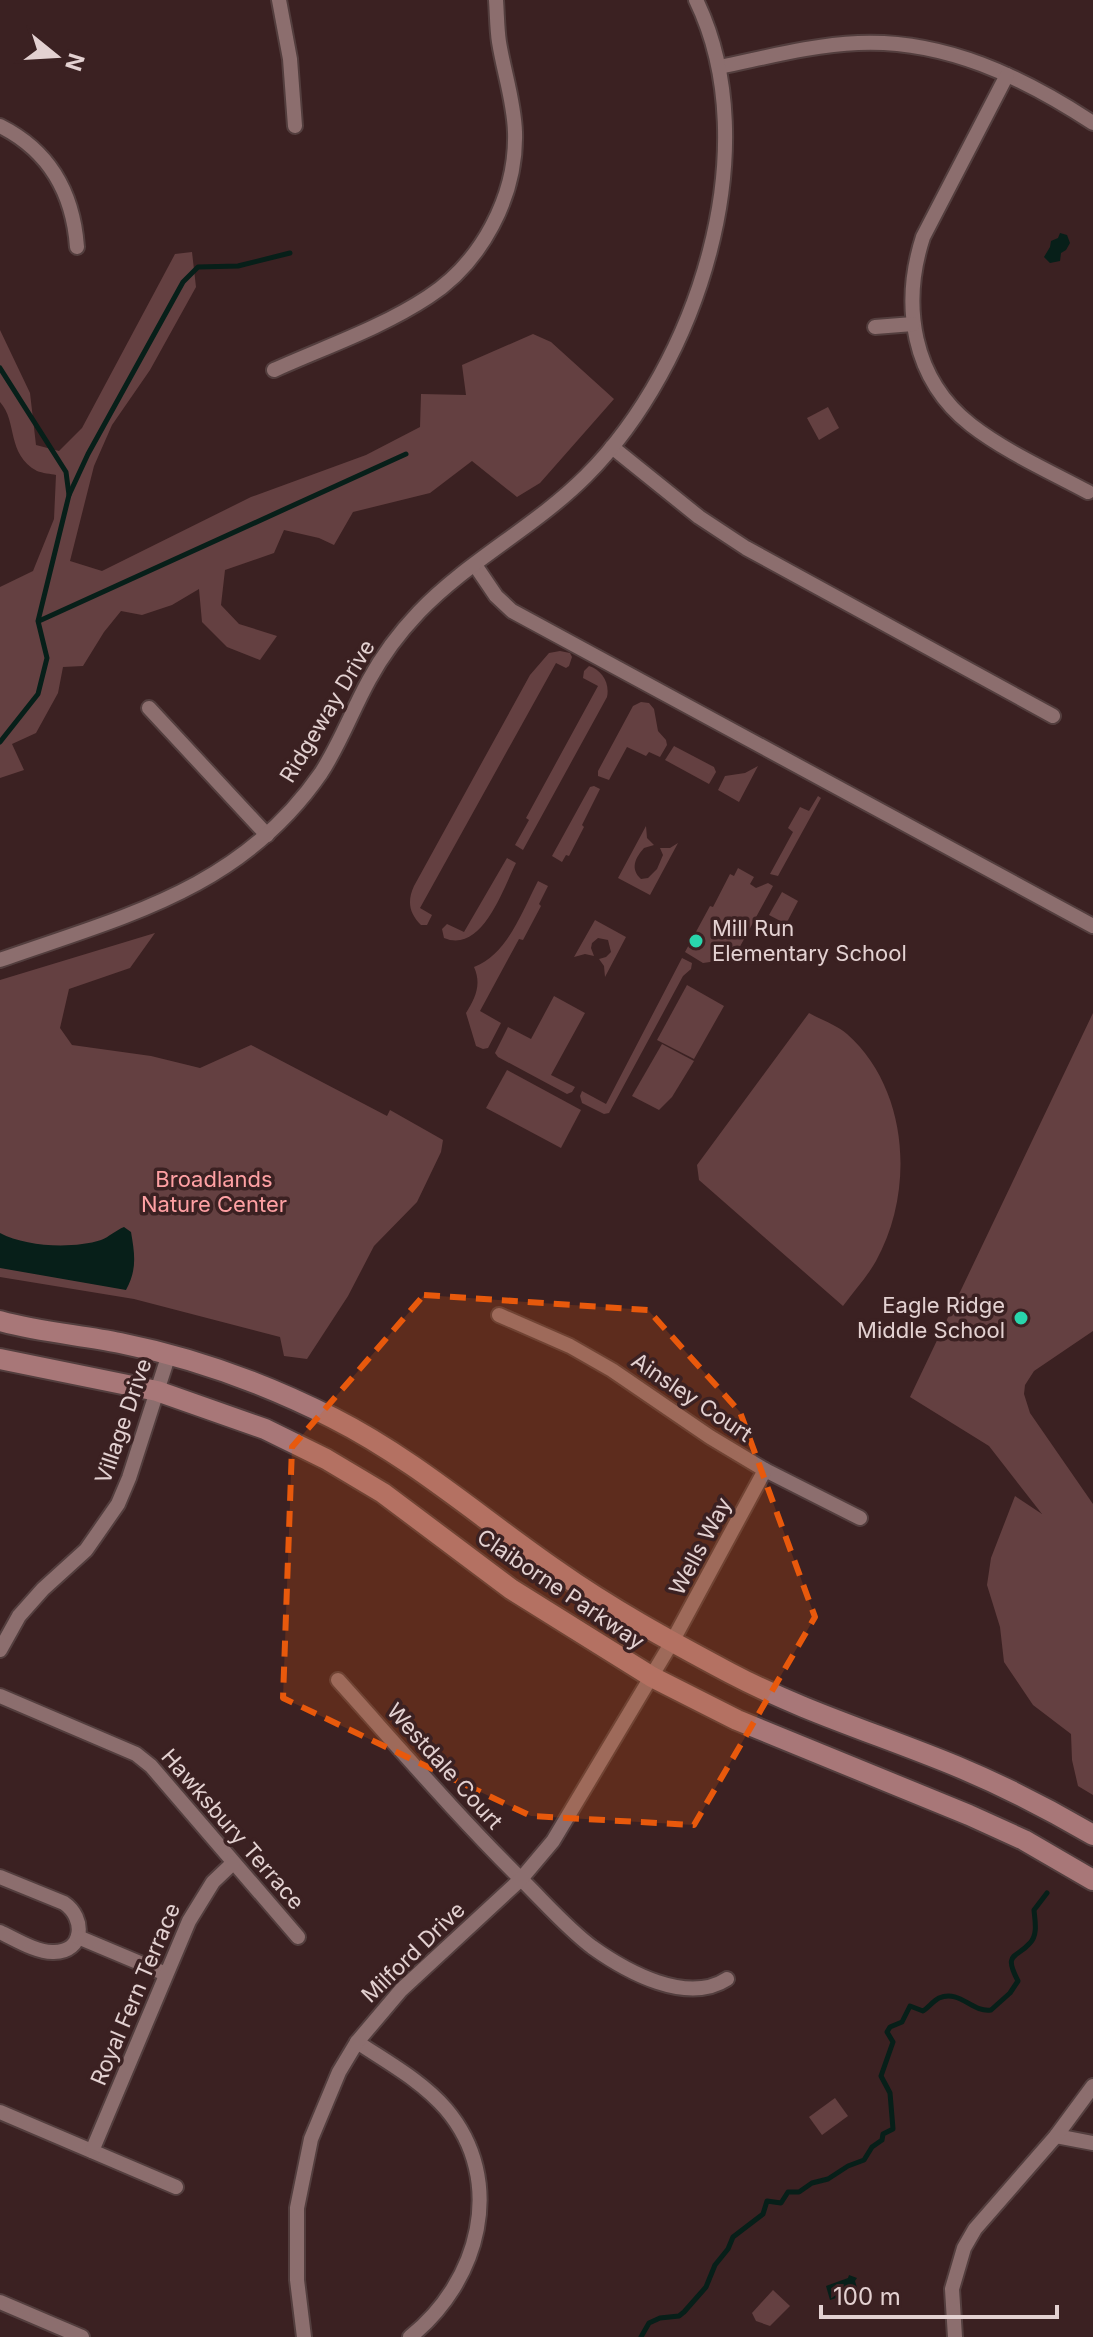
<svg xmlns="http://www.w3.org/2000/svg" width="1093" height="2337" font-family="Inter,sans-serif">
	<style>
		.green { fill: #644041 }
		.water { fill: #071f19 }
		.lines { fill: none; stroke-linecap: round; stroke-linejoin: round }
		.stream { stroke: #071f19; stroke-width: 5 }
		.street-casing { stroke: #533e3e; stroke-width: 18 }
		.secondary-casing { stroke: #533e3e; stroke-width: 24 }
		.street { stroke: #8c6e6e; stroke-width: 14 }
		.secondary { stroke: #a87778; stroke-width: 20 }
		.marked { fill: #e8590c; fill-opacity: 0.2; stroke: #e8590c; stroke-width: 6; stroke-dasharray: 16 10; stroke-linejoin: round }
		.poi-dot { fill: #29d5ac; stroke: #3b2122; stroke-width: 3 }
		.labels { text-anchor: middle; stroke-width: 7; stroke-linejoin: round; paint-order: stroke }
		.street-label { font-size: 22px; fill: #e3d1d1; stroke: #3b2122 }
		.poi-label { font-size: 22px; fill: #e3d1d1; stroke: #3b2122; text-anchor: start }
		.park-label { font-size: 22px; fill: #fea0a3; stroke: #3b2122 }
	</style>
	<rect width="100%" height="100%" fill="#3b2122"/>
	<g class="green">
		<path d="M192,252L196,287L150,370L112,425L94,466L70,561L102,571L251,497L366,455L420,427L421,394L466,395L462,365L533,334L551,342L614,399L540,483L517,497L472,461L430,493L353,512L334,545L319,538L284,530L274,553L225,570L221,605L239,624L277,636L260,660L227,647L202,622L199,589L172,605L142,615L121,611L104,632L83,666L63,667L58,693L36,733L12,744L24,770L0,778V587L33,571L54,519L56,475C51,474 42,473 37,471C6,454 18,422 0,402V330L30,393L36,445L59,451L82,428L175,254Z"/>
		<polygon points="828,407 839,428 819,440 807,418"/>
		<path d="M560,651L570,653L572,657L569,666L566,668L556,663L420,908L432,915L427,925H421C409,913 407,901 414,886L530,675L549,653Z"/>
		<path d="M589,666C602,670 610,683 607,697L523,850L515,845L529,820L526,818L598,686L583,678L584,671Z"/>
		<polygon points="641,702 649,703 654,709 658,731 666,740 667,745 660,757 649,752 646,756 627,747 609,780 598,776 598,771 633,706"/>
		<polygon points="674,746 714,767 716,772 709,784 665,760"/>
		<polygon points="758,766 739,802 718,790 725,776 745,773"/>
		<polygon points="594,786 600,789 582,825 584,827 569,856 566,855 562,862 552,856 590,787"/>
		<polygon points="818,796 821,798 778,876 770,874 793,832 788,828 800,807 809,811"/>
		<path d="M646,826L647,838L654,845L644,848C635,858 630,869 641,879L648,878L657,869L663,855L660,848H670L678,843L650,895L618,878Z"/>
		<path d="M507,858L516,863C503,889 482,954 444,938L442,929L447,924L464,932Z"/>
		<polygon points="738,868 754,877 750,884 756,888 768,883 773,886 737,952 732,956 719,961 716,950 717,961 703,963 685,952 710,906 713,907 730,874 734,876"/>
		<path d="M538,881L548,886L539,904L541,906L523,940L519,939L480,1011L501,1023L488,1048L483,1049L476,1046L466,1013C475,998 482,985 474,967C508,954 522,911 538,881Z"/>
		<polygon points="782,892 798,901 786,924 769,915"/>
		<polygon points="595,920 626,937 605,977 604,966 599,959 606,957 611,952 608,940 598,938 592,943 591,948 594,956 585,954 574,957"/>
		<polygon points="155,933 130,968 69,989 60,1028 72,1045 151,1056 200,1068 251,1045 387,1116 390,1110 443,1140 441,1152 417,1202 374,1246 348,1296 307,1359 284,1356 280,1337 134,1299 0,1277 0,980"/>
		<polygon points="682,958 692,963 691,969 683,976 609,1113 604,1114 582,1103 580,1096 582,1091 606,1104"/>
		<polygon points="687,985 724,1006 694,1059 657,1040"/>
		<polygon points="554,996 585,1013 551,1075 575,1087 572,1092 567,1094 498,1057 495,1053 508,1027 531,1039"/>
		<path d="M809,1013C821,1020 837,1025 847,1034C909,1089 915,1191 876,1261C867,1277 854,1291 843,1306L699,1180L697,1165Z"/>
		<polygon points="1093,1013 1093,1331 1034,1371 1025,1385 1024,1394 1030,1413 1093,1504 1093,1795 1078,1786 1072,1760 1071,1734 1033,1705 1004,1662 1000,1627 987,1585 991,1558 1015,1496 1042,1514 989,1446 910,1397"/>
		<polygon points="662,1044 694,1061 672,1097 659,1110 632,1096"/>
		<polygon points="507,1070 581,1110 561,1148 486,1108"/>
		<polygon points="835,2098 848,2116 822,2135 809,2117"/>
		<polygon points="773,2290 790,2306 770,2326 756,2321 752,2313"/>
	</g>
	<g class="water">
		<polygon points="1060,233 1067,235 1070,243 1066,250 1061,253 1060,261 1050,263 1044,257 1050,247 1051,241 1058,238"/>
		<path d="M124,1227L131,1232C135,1255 137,1270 126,1290L0,1268V1233C26,1247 73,1249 101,1240C109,1237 116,1230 124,1227Z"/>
		<polygon points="849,2275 857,2278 855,2281 858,2291 830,2300 826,2286 848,2278"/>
	</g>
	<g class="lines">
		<g class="stream">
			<polyline points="0,368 66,472 69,495"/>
			<polyline points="39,621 406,454"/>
			<polyline points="0,742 38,694 47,658 38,621 69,495 88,454 183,282 198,267 238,266 290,253"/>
			<path d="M641,2337L649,2323L660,2318L679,2316L684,2312L706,2287L715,2265L728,2249L733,2237L763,2214L767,2201L781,2203L788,2192H799L812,2183L828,2179L848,2166L864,2160L872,2147L882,2140L883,2134L893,2129L890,2093L881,2076L893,2042L887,2032L890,2027L902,2022L910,2006L923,2011C929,2007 933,2001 939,1998C960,1989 972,2013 991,2010L1010,1993L1018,1981C1003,1952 1016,1959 1030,1943C1038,1935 1035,1921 1034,1910L1047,1893"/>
		</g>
		<defs>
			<g id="street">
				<polyline points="279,0 290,59 295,126"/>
				<path d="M719,67C764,58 812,45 858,43C944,39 1023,77 1093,123"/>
				<path d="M1007,75L923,237C901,305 912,379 971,425C1006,452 1049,471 1088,492"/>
				<path d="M0,126C50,151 73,193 77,247"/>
				<polyline points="875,327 913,324"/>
				<path d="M274,370C325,347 381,328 428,297C481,263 517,196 515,132C514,101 504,73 499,42C497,29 497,14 496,0"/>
				<polyline points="612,447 699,517 746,548 1053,716"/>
				<polyline points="475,565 496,596 512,611 1093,926"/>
				<polyline points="149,708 267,835"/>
				<path d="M0,960C125,916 241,889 321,773C340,744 352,711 369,680C382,656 400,632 419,612C469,560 535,527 586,476C697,365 768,148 696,0"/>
				<polyline points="499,1315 570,1346 612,1370 710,1437 765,1470 860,1518"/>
				<polyline points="0,1650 19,1616 43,1589 86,1550 118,1504 129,1478 169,1354"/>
				<path d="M338,1680C400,1749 460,1819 525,1883C547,1905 568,1929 592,1947C627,1972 687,2005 727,1979"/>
				<polyline points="0,1696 136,1754 151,1766 298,1937"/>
				<path d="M0,1877L64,1903C86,1918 84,1952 54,1952C37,1953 15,1939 0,1932"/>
				<polyline points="78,1937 166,1974"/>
				<path d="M357,2042C387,2062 422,2081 446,2109C507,2181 479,2282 410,2337"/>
				<polyline points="0,2112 176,2187"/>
				<polyline points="1056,2136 1093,2143"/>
				<polyline points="92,2151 189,1921 213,1882 233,1863"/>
				<polyline points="0,2302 82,2337"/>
				<polyline points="304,2337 297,2280 297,2208 311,2139 339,2072 357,2042 401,1990 521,1879 553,1841 672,1642 765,1470"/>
				<polyline points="955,2337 952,2289 964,2248 975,2229 1056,2136 1093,2086"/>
			</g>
			<g id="secondary">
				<path d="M0,1321C39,1332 81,1335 120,1343C195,1358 266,1384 333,1418C414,1459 482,1519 556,1570C611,1609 670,1641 730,1673C802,1711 881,1735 956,1766C1004,1786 1049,1809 1093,1835"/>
				<polyline points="0,1359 157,1391 265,1429 326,1459 383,1493 511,1589 652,1677 737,1720 969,1815 1024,1840 1093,1880"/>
			</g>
		</defs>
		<use href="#street" class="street-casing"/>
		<use href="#secondary" class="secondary-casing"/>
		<use href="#street" class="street"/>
		<use href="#secondary" class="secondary"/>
	</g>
	<path class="marked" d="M424,1295L648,1310L740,1412L815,1617L694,1825L531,1816L283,1698L292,1447Z"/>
	<g class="poi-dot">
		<circle cx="696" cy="941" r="8"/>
		<circle cx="1021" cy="1318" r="8"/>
	</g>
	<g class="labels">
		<g class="street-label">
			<text transform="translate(327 711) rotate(-59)" y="8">Ridgeway Drive</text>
			<text transform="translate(692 1397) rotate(34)" y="8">Ainsley Court</text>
			<text transform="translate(123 1421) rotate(-71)" y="8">Village Drive</text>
			<text transform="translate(700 1546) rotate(-62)" y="8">Wells Way</text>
			<text transform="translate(561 1589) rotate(34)" y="8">Claiborne Parkway</text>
			<text transform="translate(445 1766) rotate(48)" y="8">Westdale Court</text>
			<text transform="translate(233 1829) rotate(49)" y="8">Hawksbury Terrace</text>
			<text transform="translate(413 1952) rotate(-44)" y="8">Milford Drive</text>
			<text transform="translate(135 1994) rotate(-67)" y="8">Royal Fern Terrace</text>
		</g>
		<g class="poi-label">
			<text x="712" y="936">Mill Run<tspan x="712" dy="25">Elementary School</tspan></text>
			<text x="1005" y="1313" text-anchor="end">Eagle Ridge<tspan x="1005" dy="25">Middle School</tspan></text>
		</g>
		<g class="park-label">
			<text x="214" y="1187">Broadlands<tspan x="214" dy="25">Nature Center</tspan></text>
		</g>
	</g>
	<g transform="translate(56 56) rotate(108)" stroke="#3b2122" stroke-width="6" paint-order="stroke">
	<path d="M0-6L14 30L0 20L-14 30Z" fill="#e3d1d1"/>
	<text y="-12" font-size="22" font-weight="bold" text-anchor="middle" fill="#e3d1d1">N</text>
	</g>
	<path d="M821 2305v12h236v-12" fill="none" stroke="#e3d1d1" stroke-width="4"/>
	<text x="833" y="2305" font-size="24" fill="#e3d1d1" stroke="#3b2122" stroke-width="6" paint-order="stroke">100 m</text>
</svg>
